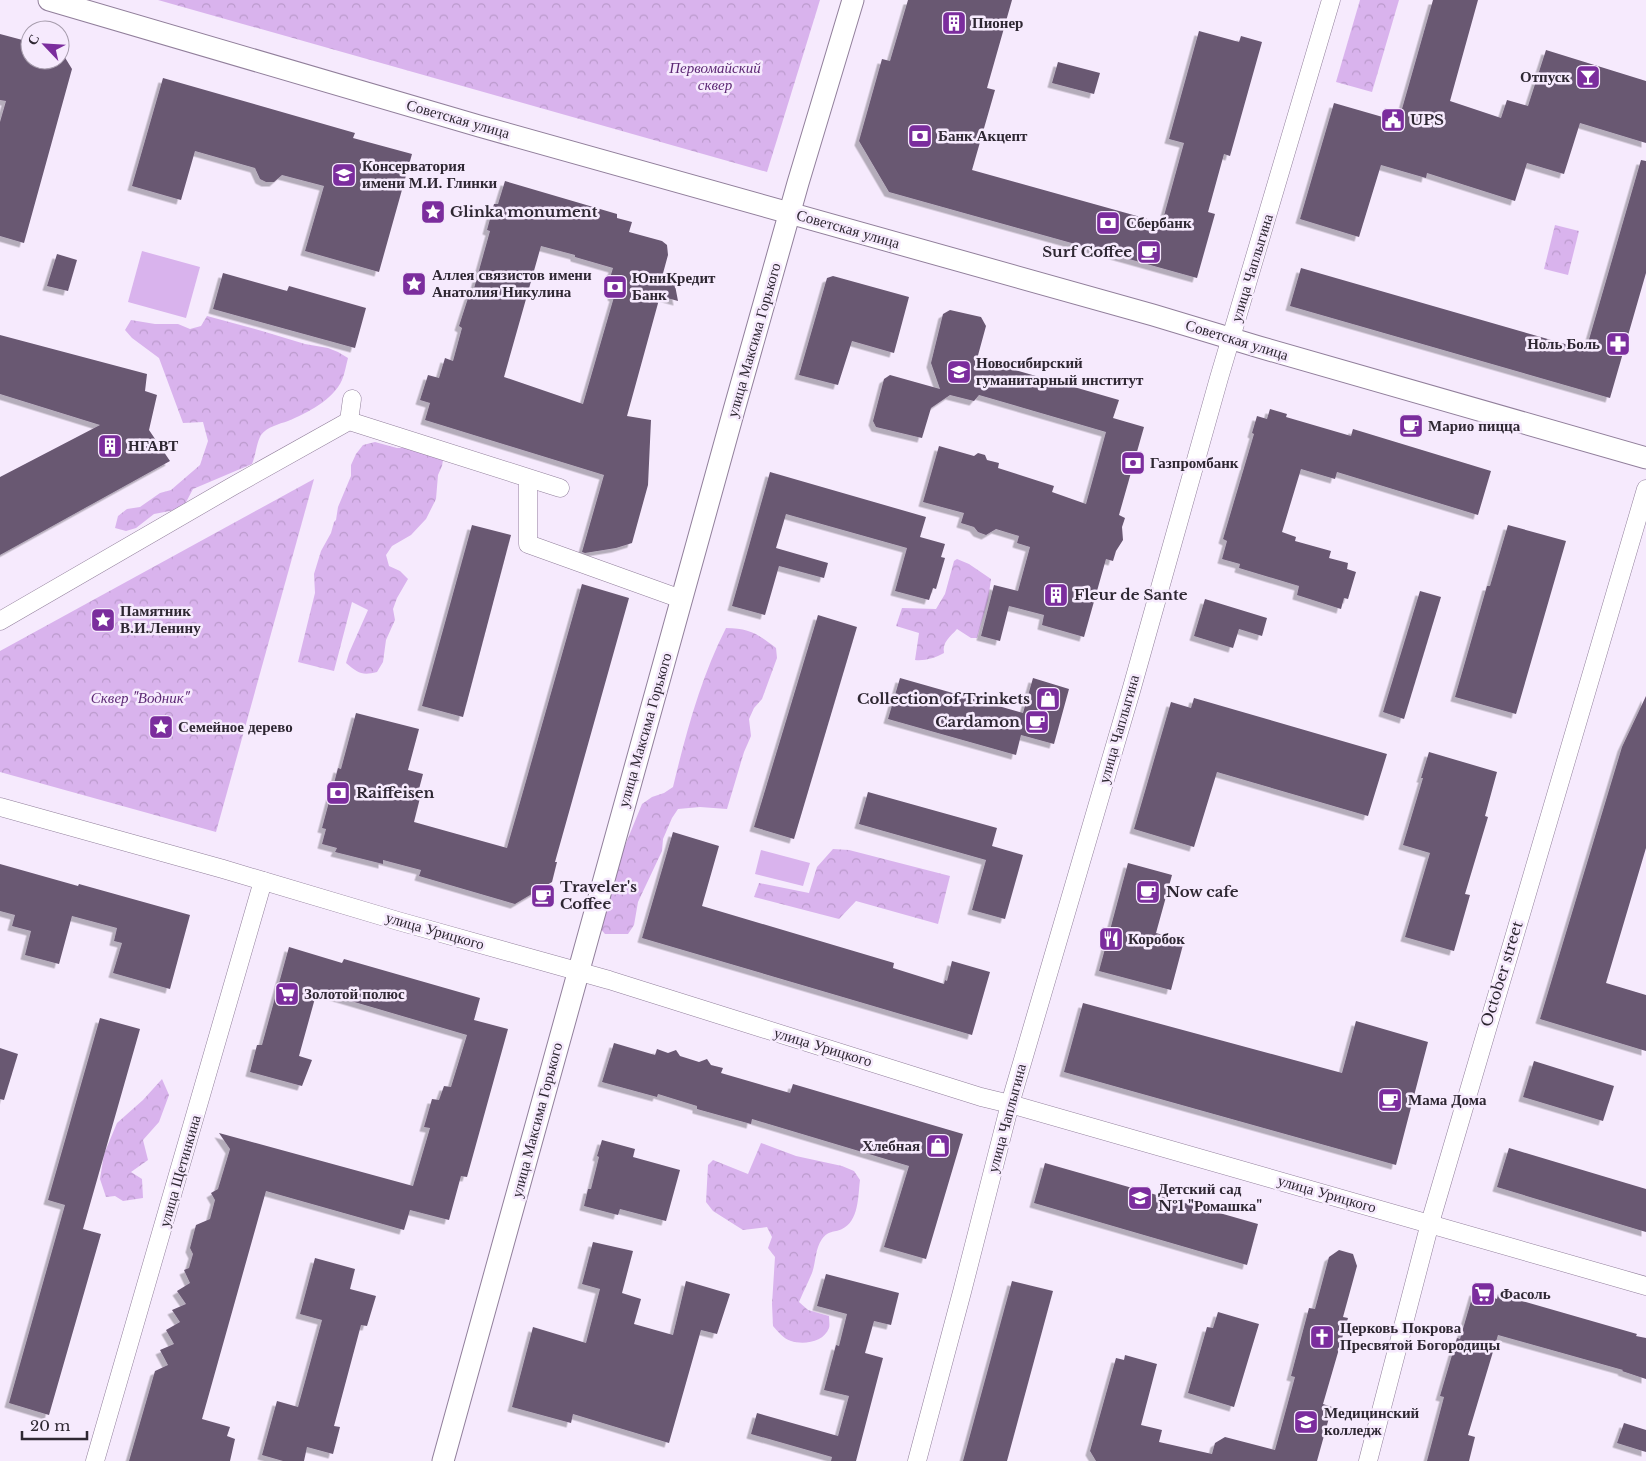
<svg xmlns="http://www.w3.org/2000/svg" width="1646" height="1461" font-family="'Libre Baskerville',serif">
	<style>
		.forest { fill: url(#forest-crowns) }
		.garden { fill: #d9b3ed }
		.building { fill: #695872; fill-rule: evenodd; filter: url(#shadow) }
		.lines { fill: none; stroke-linecap: round; stroke-linejoin: round }
		.minor-casing { stroke: #917f9b; stroke-width: 19 }
		.tertiary-casing { stroke: #917f9b; stroke-width: 23 }
		.minor { stroke: #fff; stroke-width: 18 }
		.tertiary { stroke: #fff; stroke-width: 21 }
		.labels { text-anchor: middle; stroke-width: 5; stroke-linejoin: round; paint-order: stroke }
		.poi-label { font-size: 15px; font-weight: bold; fill: #2e2732; stroke: #f6eafd; text-anchor: start }
		.park-label { font-size: 15px; font-style: italic; fill: #5d2975; stroke: #f6eafd }
		.street-label { font-size: 15px; fill: #2e2732; stroke: #f6eafd }
	</style>
	<defs>
		<pattern id="forest-crowns" width="20" height="18" patternUnits="userSpaceOnUse" patternTransform="scale(1.25)"><rect width="20" height="18" fill="#d9b3ed"/><path d="M2 6a3 3 0 1 1 6 0M12 15a3 3 0 1 1 6 0" fill="none" stroke="#bb9acc"/></pattern>
		<filter id="shadow"><feDropShadow dx="-4.5" dy="4.5" stdDeviation="0" flood-color="#0004"/></filter>
	</defs>
	<rect width="100%" height="100%" fill="#f6eafd"/>
	<g class="forest">
		<polygon points="158,0 820,0 767,172"/>
		<polygon points="1360,0 1399,0 1372,92 1336,82"/>
		<polygon points="1555,225 1579,231 1568,275 1544,269"/>
		<path d="M207,316L262,331L305,344L328,348L338,352L348,358C346,365 345,373 342,380C333,400 307,413 288,421C279,424 267,427 261,435C256,444 256,455 252,464L193,489L185,504L175,510L154,514L136,528L126,531L115,528L118,516L127,509L140,507L160,493L171,490L200,465L208,441L203,422L183,423L159,358L132,338L125,330L131,320L155,324H178L190,329L201,326Z"/>
		<path d="M375,442L397,448H423L444,454L442,466L438,475L436,499L426,519L411,535L392,546L386,555L389,566L400,571L408,579L397,598L393,609L395,620L386,640L383,662L377,672C362,676 358,673 346,663L349,653L368,610L352,602L334,671L298,662L315,593L314,574L321,551L331,533L334,522L336,520L338,507L351,476V465L356,454L363,445Z"/>
		<polygon points="314,479 216,832 0,772 0,651"/>
		<path d="M957,559L969,564L991,579L988,600L977,638H971L957,629C950,637 942,642 944,653C935,658 925,661 915,660L919,633L896,626L902,608L936,609L945,594L954,561Z"/>
		<path d="M726,628C749,628 758,634 776,648L777,658L762,699L754,708L749,719L751,736L744,752L727,809L700,807L678,809L672,818L663,839L662,851L638,902L634,925L628,934H605L597,925L624,848L642,804L652,797L664,793L673,787C686,733 701,677 726,628Z"/>
		<polygon points="833,849 849,850 950,876 938,924 856,901 839,919 754,897 759,883 809,893 817,867"/>
		<polygon points="162,1079 169,1095 159,1122 143,1140 148,1160 131,1172 142,1179 143,1198 123,1201 115,1196 106,1197 100,1179 104,1154 117,1123 143,1100"/>
		<path d="M761,1143L796,1156L842,1166L854,1171L860,1180C858,1196 859,1221 842,1229C833,1233 829,1230 822,1239C815,1249 816,1262 812,1273C808,1283 803,1292 799,1302L808,1310L829,1316C829,1320 830,1325 829,1328C824,1342 804,1345 791,1341C784,1339 778,1332 773,1326L772,1304L775,1257L768,1248L772,1237L767,1227L743,1230L713,1211L706,1202L708,1165L713,1160L748,1174Z"/>
	</g>
	<g class="garden">
		<polygon points="142,251 200,267 186,318 128,302"/>
		<polygon points="761,850 810,863 803,886 755,874"/>
	</g>
	<g class="building">
		<polygon points="908,0 1012,0 987,88 995,90 972,170 1162,223 1184,143 1169,139 1199,31 1239,42 1241,36 1262,42 1230,156 1224,154 1208,212 1215,214 1197,278 889,192 859,141 882,59 890,61"/>
		<polygon points="1433,0 1478,0 1450,101 1501,118 1507,100 1528,106 1546,50 1646,81 1646,143 1580,123 1564,174 1527,163 1515,201 1427,173 1426,178 1381,165 1359,237 1300,219 1334,103 1393,120 1395,114 1400,116"/>
		<polygon points="0,34 30,42 30,60 60,60 60,51 61,51 72,69 24,243 0,236 0,122 6,101 0,100"/>
		<polygon points="1058,62 1100,73 1094,94 1052,83"/>
		<polygon points="163,78 355,133 353,138 412,154 379,272 305,251 324,186 282,175 274,182 266,182 260,179 255,168 195,151 181,200 132,186"/>
		<polygon points="1641,160 1646,161 1646,273 1610,398 1290,306 1301,268 1586,350"/>
		<path d="M505,181L617,214V218L632,222L629,232L662,241L667,245L668,255L662,277L674,280L678,301L660,296L627,416L651,420L648,485L632,543L616,548L585,553L582,552L604,475L425,420L430,403L420,400L428,375L439,378L445,358L453,361L462,328L459,326L470,292H473L490,231L487,230L494,204H498ZM541,246L575,255V257L613,268L609,281L616,283L612,296L614,297L583,404L504,377Z"/>
		<polygon points="57,254 77,260 68,291 47,286"/>
		<polygon points="223,273 287,291 289,286 366,308 355,348 213,309"/>
		<polygon points="833,276 909,297 894,353 852,341 838,385 799,375 827,278"/>
		<polygon points="950,310 981,317 986,326 977,359 1119,400 1113,418 1144,427 1119,515 1125,518 1122,527 1123,540 1116,551 1113,561 1106,559 1084,637 1042,625 1044,615 1009,606 1000,641 981,636 994,585 1018,591 1030,547 1017,543 1019,536 996,529 986,535 978,532 974,527 961,523 964,513 923,502 939,446 974,456 978,453 985,455 987,460 999,463 998,468 1054,486 1052,492 1086,504 1106,432 979,395 974,401 950,395 931,408 922,438 876,427 873,421 884,379 890,375 940,389 931,363 943,314"/>
		<polygon points="0,335 147,374 145,391 157,395 149,430 170,461 0,555 0,477 100,425 0,394"/>
		<polygon points="1270,409 1287,414 1286,417 1351,436 1353,429 1491,471 1478,515 1337,472 1335,479 1301,469 1282,532 1296,537 1295,541 1331,551 1329,558 1348,563 1347,569 1356,572 1348,599 1344,598 1341,609 1297,595 1299,586 1239,568 1240,564 1222,559 1227,541 1223,539 1254,434 1252,433 1257,416 1267,419"/>
		<polygon points="770,472 926,517 920,537 945,544 941,557 945,558 936,589 933,588 929,600 895,591 907,548 786,514 776,548 828,563 824,578 779,566 765,615 732,606"/>
		<polygon points="472,525 511,535 463,717 422,706"/>
		<polygon points="1508,525 1566,541 1516,714 1455,697 1487,586 1490,586"/>
		<polygon points="582,584 629,598 555,862 557,862 552,882 515,904 419,876 421,870 383,860 383,864 335,852 337,848 322,844 326,829 322,828 333,787 338,768 341,769 356,713 419,729 408,770 423,774 419,789 422,790 414,822 507,848"/>
		<polygon points="1420,591 1441,597 1404,719 1383,712"/>
		<polygon points="1205,599 1267,618 1262,636 1239,629 1233,648 1194,636"/>
		<polygon points="818,615 857,627 794,839 754,827"/>
		<polygon points="900,678 1023,713 1033,678 1069,689 1054,744 1021,735 1016,755 888,719"/>
		<polygon points="1646,696 1646,848 1606,983 1646,995 1646,1051 1540,1019 1622,747"/>
		<polygon points="1194,698 1387,754 1368,816 1217,772 1194,847 1134,829 1171,702 1191,708"/>
		<polygon points="1429,752 1497,772 1485,816 1488,817 1465,894 1470,895 1454,951 1405,937 1430,853 1403,845 1423,778 1421,778"/>
		<polygon points="868,792 997,828 992,846 1023,855 1005,919 972,910 986,860 859,824"/>
		<polygon points="673,832 719,846 702,906 894,963 893,968 944,984 945,980 947,981 952,961 990,972 972,1035 642,938"/>
		<polygon points="1128,863 1172,875 1156,933 1184,941 1171,990 1099,971"/>
		<polygon points="0,864 78,886 79,884 190,915 170,989 113,973 122,943 114,941 117,928 72,916 59,964 25,955 31,931 12,926 15,915 0,911"/>
		<polygon points="289,947 342,963 344,959 480,998 474,1020 508,1029 467,1177 461,1176 449,1220 410,1210 404,1230 266,1191 202,1419 230,1427 227,1436 235,1439 230,1461 129,1461 155,1371 168,1365 160,1350 174,1344 166,1330 180,1322 172,1310 186,1304 177,1291 190,1283 184,1270 189,1268 193,1254 190,1248 196,1225 210,1219 215,1200 211,1193 218,1189 230,1149 219,1133 413,1186 430,1128 424,1127 432,1099 439,1100 444,1086 451,1087 467,1035 317,991 299,1056 312,1060 302,1086 250,1072 257,1045 262,1045"/>
		<polygon points="1083,1003 1342,1073 1356,1021 1428,1042 1396,1165 1064,1072"/>
		<polygon points="100,1018 140,1029 83,1229 101,1234 49,1415 9,1403 65,1205 48,1200"/>
		<polygon points="614,1043 655,1055 657,1049 668,1053 676,1050 680,1056 699,1062 707,1059 711,1065 723,1068 721,1073 790,1093 793,1084 963,1134 926,1259 884,1247 909,1166 752,1119 751,1124 697,1109 697,1106 658,1094 657,1097 602,1082"/>
		<polygon points="0,1048 18,1054 4,1100 0,1099"/>
		<polygon points="1534,1061 1614,1086 1603,1121 1523,1097"/>
		<polygon points="602,1140 635,1149 633,1157 680,1170 666,1221 620,1209 618,1215 584,1206 588,1189 591,1189 599,1157 597,1156"/>
		<polygon points="1509,1148 1646,1189 1646,1232 1497,1187"/>
		<polygon points="1045,1163 1258,1224 1247,1265 1034,1203"/>
		<polygon points="593,1242 633,1251 622,1293 641,1299 634,1324 673,1335 686,1281 730,1294 717,1334 701,1330 669,1443 573,1414 571,1423 512,1407 533,1327 586,1343 600,1289 582,1284"/>
		<polygon points="1339,1250 1353,1254 1357,1266 1343,1317 1348,1318 1323,1404 1332,1407 1317,1461 1096,1461 1090,1451 1116,1358 1124,1360 1125,1355 1157,1364 1141,1425 1162,1430 1159,1442 1212,1454 1215,1443 1225,1437 1275,1450 1295,1377 1291,1376 1309,1308 1315,1309 1329,1257"/>
		<polygon points="315,1258 355,1269 350,1289 376,1296 367,1326 361,1325 334,1426 340,1427 333,1454 307,1447 304,1461 283,1461 262,1455 277,1401 298,1407 322,1320 300,1314"/>
		<polygon points="826,1274 899,1293 891,1325 874,1321 865,1353 883,1358 856,1461 831,1461 832,1457 751,1434 757,1413 838,1436 849,1396 824,1390 836,1345 839,1346 847,1314 817,1306"/>
		<polygon points="1012,1281 1053,1291 1007,1461 963,1461"/>
		<polygon points="1474,1291 1497,1299 1498,1294 1637,1334 1636,1336 1646,1338 1646,1379 1622,1371 1623,1370 1498,1335 1468,1435 1475,1437 1469,1461 1427,1461 1444,1397 1440,1396 1457,1338 1460,1339"/>
		<polygon points="1218,1312 1259,1324 1234,1407 1188,1393 1207,1327 1213,1328"/>
		<polygon points="1624,1423 1646,1430 1646,1452 1617,1443"/>
	</g>
	<g class="lines">
		<defs>
			<g id="minor">
				<polyline points="349,421 352,399"/>
				<polyline points="528,479 528,544 681,599"/>
				<polyline points="0,621 233,486 349,421 560,488"/>
				<polyline points="0,807 223,869 398,921 609,980 981,1097 1010,1104 1646,1286"/>
				<polyline points="95,1461 263,881"/>
				<polyline points="917,1461 962,1292 1010,1104 1131,691 1219,378 1331,0"/>
				<polyline points="1368,1461 1430,1223 1646,489"/>
			</g>
			<g id="tertiary">
				<polyline points="49,0 479,126 1153,315 1259,347 1646,458"/>
				<polyline points="443,1461 734,410 798,183 853,0"/>
			</g>
		</defs>
		<use href="#minor" class="minor-casing"/>
		<use href="#tertiary" class="tertiary-casing"/>
		<use href="#minor" class="minor"/>
		<use href="#tertiary" class="tertiary"/>
	</g>
	<defs>
		<symbol id="building-square" viewBox="-11 -11 22 22"><rect x="-9" y="-9" width="18" height="18" rx="4" fill="#7b2d9d" stroke="#f6eafd"/><path d="M-4-6H4V6H1V3H-1V6H-4ZM-2.5-4.3h1.7v1.8h-1.7ZM.8-4.3h1.7v1.8H.8ZM-2.5-1h1.7V.8h-1.7ZM.8-1h1.7V.8H.8Z" fill="#fff"/></symbol>
		<symbol id="bar-square" viewBox="-11 -11 22 22"><rect x="-9" y="-9" width="18" height="18" rx="4" fill="#7b2d9d" stroke="#f6eafd"/><path d="M-6-5H6L.8 .8V4.5H3.5V6h-7V4.5H-.8V.8Z" fill="#fff"/></symbol>
		<symbol id="civic-square" viewBox="-11 -11 22 22"><rect x="-9" y="-9" width="18" height="18" rx="4" fill="#7b2d9d" stroke="#f6eafd"/><path d="M-.6-6.5H3V-4.5H.6V-3L4-1V1h2V6H-6V1h2V-1L-.6-3ZM-1.2 2.5V6h2.4V2.5Z" fill="#fff"/></symbol>
		<symbol id="bank-square" viewBox="-11 -11 22 22"><rect x="-9" y="-9" width="18" height="18" rx="4" fill="#7b2d9d" stroke="#f6eafd"/><path d="M-6-4H6V4H-6ZM0-2.3a2.3 2.3 0 1 0 0 4.6a2.3 2.3 0 1 0 0-4.6Z" fill="#fff"/></symbol>
		<symbol id="university-square" viewBox="-11 -11 22 22"><rect x="-9" y="-9" width="18" height="18" rx="4" fill="#7b2d9d" stroke="#f6eafd"/><path d="M0-5L7-2L0 1L-7-2ZM-4 1L0 2.5L4 1V4Q0 6-4 4Z" fill="#fff"/></symbol>
		<symbol id="sight-square" viewBox="-11 -11 22 22"><rect x="-9" y="-9" width="18" height="18" rx="4" fill="#7b2d9d" stroke="#f6eafd"/><path d="M0-6L1.8-2.2L6-1.7L2.9 1.2L3.7 5.4L0 3.3L-3.7 5.4L-2.9 1.2L-6-1.7L-1.8-2.2Z" fill="#fff"/></symbol>
		<symbol id="cafe-square" viewBox="-11 -11 22 22"><rect x="-9" y="-9" width="18" height="18" rx="4" fill="#7b2d9d" stroke="#f6eafd"/><path d="M-5.5-4.5H6V0H3Q3 3.5 0 3.5H-2.5Q-5.5 3.5-5.5 0ZM3-3.2v2h1.7v-2ZM-6 4.5H4V6H-6Z" fill="#fff"/></symbol>
		<symbol id="pharmacy-square" viewBox="-11 -11 22 22"><rect x="-9" y="-9" width="18" height="18" rx="4" fill="#7b2d9d" stroke="#f6eafd"/><path d="M-2-6h4v4h4v4h-4v4h-4v-4h-4v-4h4Z" fill="#fff"/></symbol>
		<symbol id="shop-square" viewBox="-11 -11 22 22"><rect x="-9" y="-9" width="18" height="18" rx="4" fill="#7b2d9d" stroke="#f6eafd"/><path d="M-5-2.5h2.3a2.7 3.5 0 0 1 5.4 0H5L5.5 6h-11ZM-1.5-2.5h3a1.5 2.3 0 0 0-3 0Z" fill="#fff"/></symbol>
		<symbol id="restaurant-square" viewBox="-11 -11 22 22"><rect x="-9" y="-9" width="18" height="18" rx="4" fill="#7b2d9d" stroke="#f6eafd"/><path d="M-5-6h1v4h1v-4h1v4h1v-4h1v5L-1.5 .5V6h-2V.5L-5-1ZM5-6V6H3V1.5H1.5Q1.5-4 5-6Z" fill="#fff"/></symbol>
		<symbol id="supermarket-square" viewBox="-11 -11 22 22"><rect x="-9" y="-9" width="18" height="18" rx="4" fill="#7b2d9d" stroke="#f6eafd"/><path d="M-6-5.5h2.5l.6 2H6L4.5 2H-2.5L-4.4-4H-6ZM-1.5 3.2a1.3 1.3 0 1 0 .1 0ZM3 3.2a1.3 1.3 0 1 0 .1 0Z" fill="#fff"/></symbol>
		<symbol id="school-square" viewBox="-11 -11 22 22"><rect x="-9" y="-9" width="18" height="18" rx="4" fill="#7b2d9d" stroke="#f6eafd"/><path d="M0-5L7-2L0 1L-7-2ZM-4 1L0 2.5L4 1V4Q0 6-4 4Z" fill="#fff"/></symbol>
		<symbol id="church-square" viewBox="-11 -11 22 22"><rect x="-9" y="-9" width="18" height="18" rx="4" fill="#7b2d9d" stroke="#f6eafd"/><path d="M-1.2-6h2.4v3.5h3.3v2.4h-3.3V6h-2.4V-.1h-3.3v-2.4h3.3Z" fill="#fff"/></symbol>
	</defs>
	<g fill-rule="evenodd">
		<use href="#building-square" x="940" y="9" width="28" height="28"/>
		<use href="#bar-square" x="1574" y="63" width="28" height="28"/>
		<use href="#civic-square" x="1379" y="106" width="28" height="28"/>
		<use href="#bank-square" x="906" y="122" width="28" height="28"/>
		<use href="#university-square" x="330" y="161" width="28" height="28"/>
		<use href="#sight-square" x="419" y="198" width="28" height="28"/>
		<use href="#bank-square" x="1094" y="209" width="28" height="28"/>
		<use href="#cafe-square" x="1135" y="238" width="28" height="28"/>
		<use href="#sight-square" x="400" y="270" width="28" height="28"/>
		<use href="#bank-square" x="601" y="273" width="28" height="28"/>
		<use href="#pharmacy-square" x="1604" y="330" width="28" height="28"/>
		<use href="#university-square" x="945" y="358" width="28" height="28"/>
		<use href="#cafe-square" x="1397" y="412" width="28" height="28"/>
		<use href="#building-square" x="96" y="432" width="28" height="28"/>
		<use href="#bank-square" x="1119" y="449" width="28" height="28"/>
		<use href="#building-square" x="1042" y="581" width="28" height="28"/>
		<use href="#sight-square" x="89" y="606" width="28" height="28"/>
		<use href="#shop-square" x="1034" y="685" width="28" height="28"/>
		<use href="#cafe-square" x="1023" y="708" width="28" height="28"/>
		<use href="#sight-square" x="147" y="713" width="28" height="28"/>
		<use href="#bank-square" x="324" y="779" width="28" height="28"/>
		<use href="#cafe-square" x="1134" y="878" width="28" height="28"/>
		<use href="#cafe-square" x="529" y="882" width="28" height="28"/>
		<use href="#restaurant-square" x="1097" y="925" width="28" height="28"/>
		<use href="#supermarket-square" x="273" y="980" width="28" height="28"/>
		<use href="#cafe-square" x="1376" y="1086" width="28" height="28"/>
		<use href="#shop-square" x="924" y="1132" width="28" height="28"/>
		<use href="#school-square" x="1126" y="1184" width="28" height="28"/>
		<use href="#supermarket-square" x="1469" y="1280" width="28" height="28"/>
		<use href="#church-square" x="1308" y="1323" width="28" height="28"/>
		<use href="#university-square" x="1292" y="1408" width="28" height="28"/>
	</g>
	<g class="labels">
		<g class="poi-label">
			<text x="972" y="28">Пионер</text>
			<text x="1570" y="82" text-anchor="end">Отпуск</text>
			<text x="1410" y="125">UPS</text>
			<text x="938" y="141">Банк Акцепт</text>
			<text x="362" y="171">Консерватория<tspan x="362" dy="17">имени М.И. Глинки</tspan></text>
			<text x="450" y="217">Glinka monument</text>
			<text x="1126" y="228">Сбербанк</text>
			<text x="1132" y="257" text-anchor="end">Surf Coffee</text>
			<text x="432" y="280">Аллея связистов имени<tspan x="432" dy="17">Анатолия Никулина</tspan></text>
			<text x="632" y="283">ЮниКредит<tspan x="632" dy="17">Банк</tspan></text>
			<text x="1600" y="349" text-anchor="end">Ноль Боль</text>
			<text x="976" y="368">Новосибирский<tspan x="976" dy="17">гуманитарный институт</tspan></text>
			<text x="1428" y="431">Марио пицца</text>
			<text x="128" y="451">НГАВТ</text>
			<text x="1150" y="468">Газпромбанк</text>
			<text x="1074" y="600">Fleur de Sante</text>
			<text x="120" y="616">Памятник<tspan x="120" dy="17">В.И.Ленину</tspan></text>
			<text x="1030" y="704" text-anchor="end">Collection of Trinkets</text>
			<text x="1020" y="727" text-anchor="end">Cardamon</text>
			<text x="178" y="732">Семейное дерево</text>
			<text x="356" y="798">Raiffeisen</text>
			<text x="560" y="892">Traveler's<tspan x="560" dy="17">Coffee</tspan></text>
			<text x="1166" y="897">Now cafe</text>
			<text x="1128" y="944">Коробок</text>
			<text x="304" y="999">Золотой полюс</text>
			<text x="1408" y="1105">Мама Дома</text>
			<text x="920" y="1151" text-anchor="end">Хлебная</text>
			<text x="1158" y="1194">Детский сад<tspan x="1158" dy="17">№1 "Ромашка"</tspan></text>
			<text x="1500" y="1299">Фасоль</text>
			<text x="1340" y="1333">Церковь Покрова<tspan x="1340" dy="17">Пресвятой Богородицы</tspan></text>
			<text x="1324" y="1418">Медицинский<tspan x="1324" dy="17">колледж</tspan></text>
		</g>
		<g class="park-label">
			<text x="715" y="73">Первомайский<tspan x="715" dy="17">сквер</tspan></text>
			<text x="140" y="703">Сквер "Водник"</text>
		</g>
		<g class="street-label">
			<text transform="translate(458 119) rotate(16)" y="5">Советская улица</text>
			<text transform="translate(848 229) rotate(16)" y="5">Советская улица</text>
			<text transform="translate(1252 268) rotate(-73)" y="5">улица Чаплыгина</text>
			<text transform="translate(754 340) rotate(-74)" y="5">улица Максима Горького</text>
			<text transform="translate(1237 340) rotate(17)" y="5">Советская улица</text>
			<text transform="translate(1119 729) rotate(-74)" y="5">улица Чаплыгина</text>
			<text transform="translate(645 730) rotate(-74)" y="5">улица Максима Горького</text>
			<text transform="translate(435 931) rotate(16)" y="5">улица Урицкого</text>
			<text transform="translate(1502 974) rotate(-73)" y="5">October street</text>
			<text transform="translate(823 1047) rotate(17)" y="5">улица Урицкого</text>
			<text transform="translate(1007 1118) rotate(-75)" y="5">улица Чаплыгина</text>
			<text transform="translate(537 1120) rotate(-75)" y="5">улица Максима Горького</text>
			<text transform="translate(180 1171) rotate(-74)" y="5">улица Щетинкина</text>
			<text transform="translate(1327 1194) rotate(16)" y="5">улица Урицкого</text>
		</g>
	</g>
	<g transform="translate(45 45) rotate(295)"><circle r="24" fill="#f6eafd" stroke="#a69cac"/>
	<path d="M0-4L9 19L0 12L-9 19Z" fill="#7b2d9d"/>
	<text y="-8" font-size="14" font-weight="bold" text-anchor="middle" fill="#2e2732">С</text>
	</g>
	<path d="M22 1431v8h65v-8" fill="none" stroke="#2e2732" stroke-width="2.5"/>
	<text x="30" y="1431" font-size="15" fill="#2e2732" stroke="#f6eafd" stroke-width="4" paint-order="stroke">20 m</text>
</svg>
